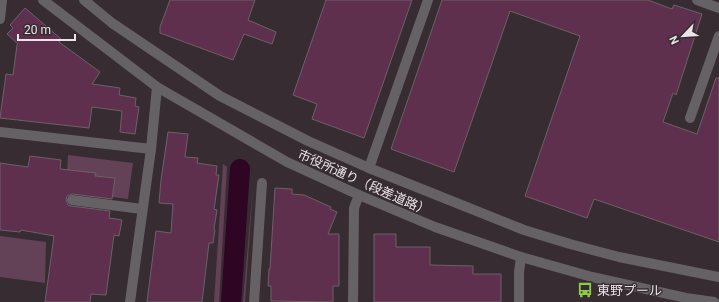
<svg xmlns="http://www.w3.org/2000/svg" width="719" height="302" font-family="Roboto,'Noto Sans JP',sans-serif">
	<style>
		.green { fill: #634257 }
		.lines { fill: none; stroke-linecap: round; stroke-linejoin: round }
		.canal { stroke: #2e0522; stroke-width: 20 }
		.building { fill: #5e304e; stroke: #6c6167 }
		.minor { stroke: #666164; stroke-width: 10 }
		.labels { text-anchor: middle; stroke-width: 3; stroke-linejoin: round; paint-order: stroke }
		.street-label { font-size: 13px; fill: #ebe4e8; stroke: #372c32 }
		.poi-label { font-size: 13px; fill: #ebe4e8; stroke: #372c32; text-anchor: start }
	</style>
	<rect width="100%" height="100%" fill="#372c32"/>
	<g class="green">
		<polygon points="68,155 133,163 128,199 112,197 114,178 95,176 95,173 67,173"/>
		<polygon points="223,164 227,167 219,302 214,302"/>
		<polygon points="253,185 245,302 243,302"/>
		<polygon points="0,236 46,242 45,283 0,277"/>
	</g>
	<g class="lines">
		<polyline class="canal" points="231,302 240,169"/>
	</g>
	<g class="building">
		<polygon points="170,0 255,0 248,20 276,32 272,44 244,34 233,60 160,33 160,27"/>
		<polygon points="326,0 412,0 364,138 312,119 317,104 293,95"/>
		<polygon points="442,0 648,0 672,9 674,5 702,14 676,95 673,93 663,122 697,134 716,78 719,78 719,242 594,199 587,218 525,196 580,36 510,11 454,172 391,149"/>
		<polygon points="25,8 61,39 59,42 100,72 92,84 120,88 119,95 136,98 135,106 139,107 135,134 120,132 122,111 92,107 89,128 0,118 6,74 13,75 17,45 18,44 7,34 13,28 10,25"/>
		<polygon points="168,132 188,134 185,157 198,158 197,163 217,166 216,175 219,175 214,209 217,210 214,229 215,230 213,243 209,243 202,302 147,302 156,231 171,233 173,204 159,203 161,180"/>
		<polygon points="30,156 61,160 60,169 96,173 95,176 115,178 112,199 72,194 67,196 66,200 68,205 71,206 110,211 109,218 122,220 119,236 114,235 106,295 91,294 90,302 45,302 54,236 21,230 20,232 0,230 0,163 28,167"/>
		<polygon points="275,188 292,189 292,194 304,195 331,207 330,209 337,212 328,234 339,234 339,286 333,286 333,302 271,301 271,286 268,286 269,269 270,269"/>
		<polygon points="374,234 396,234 396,247 430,247 430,265 473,266 473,274 501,274 501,302 374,302"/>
	</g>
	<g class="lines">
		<g class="minor">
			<polyline points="43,0 157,87 287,162 359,195 435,227 521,257 592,277 686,298 714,302"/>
			<polyline points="84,0 112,23 220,96 308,141 369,168 524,230 570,244 619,257 719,277"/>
			<polyline points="697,0 719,8"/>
			<polyline points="0,19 2,0"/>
			<polyline points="690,118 719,36"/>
			<polyline points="0,132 151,149"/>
			<polyline points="369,168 428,0"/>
			<polyline points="72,200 142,209"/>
			<polyline points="130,302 151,149 157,87"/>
			<polyline points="254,302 262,183"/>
			<polyline points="353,302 354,208 359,195"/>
			<polyline points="519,302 519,272 521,257"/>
		</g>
	</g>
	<defs>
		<symbol id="bus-bare" viewBox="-9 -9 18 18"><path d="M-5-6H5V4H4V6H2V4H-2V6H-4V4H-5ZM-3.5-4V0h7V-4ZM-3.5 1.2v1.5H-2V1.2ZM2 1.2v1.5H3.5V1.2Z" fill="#8bce46" stroke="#372c32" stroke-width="2.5" paint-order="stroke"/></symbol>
	</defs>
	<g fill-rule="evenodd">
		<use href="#bus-bare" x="574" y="279" width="22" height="22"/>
	</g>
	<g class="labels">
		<g class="street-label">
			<text transform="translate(364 182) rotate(24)" y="5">市役所通り（段差道路）</text>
		</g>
		<g class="poi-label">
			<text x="597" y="295">東野プール</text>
		</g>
	</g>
	<g transform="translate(683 36) rotate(245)" stroke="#372c32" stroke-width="3" paint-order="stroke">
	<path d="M0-3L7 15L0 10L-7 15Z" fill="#ebe4e8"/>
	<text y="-6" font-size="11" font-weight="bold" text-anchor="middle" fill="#ebe4e8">N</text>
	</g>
	<path d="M18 34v6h57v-6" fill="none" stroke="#ebe4e8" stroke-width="2"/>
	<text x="24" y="34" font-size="12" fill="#ebe4e8" stroke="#372c32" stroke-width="3" paint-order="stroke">20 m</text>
</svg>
